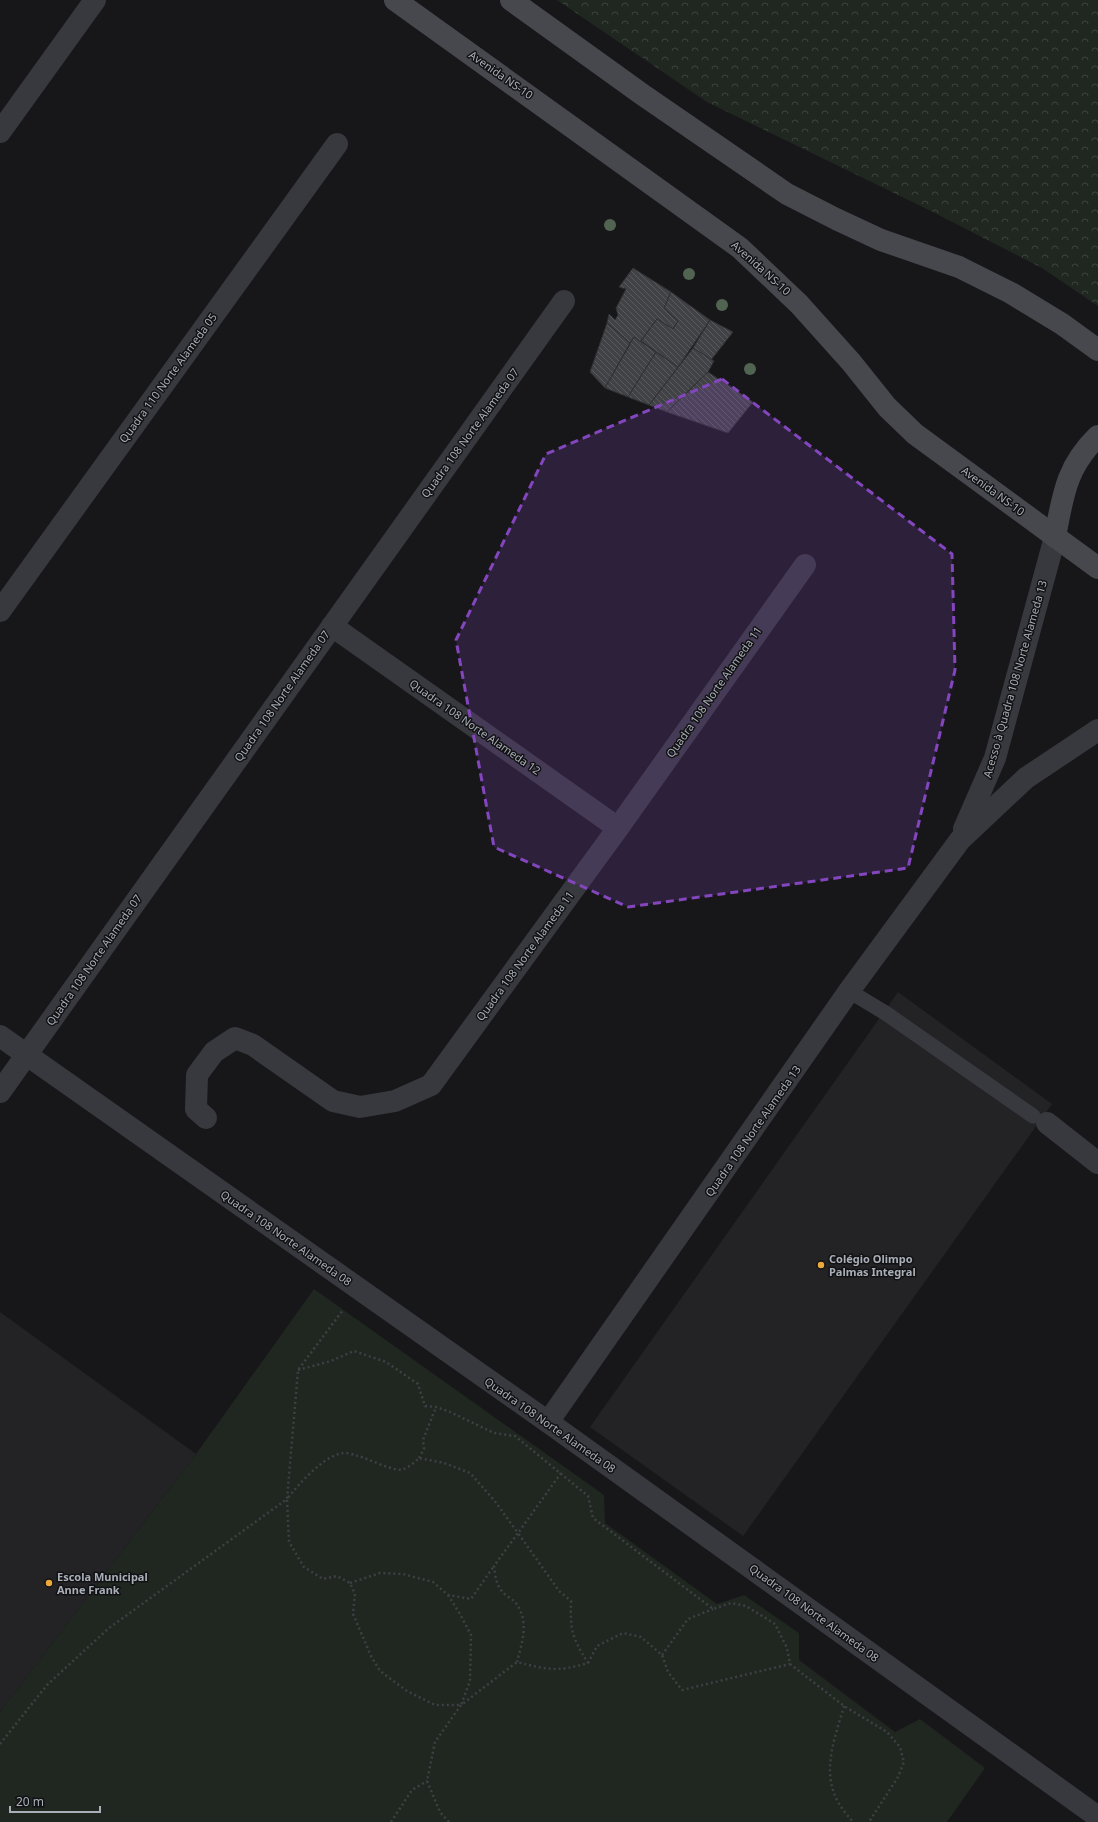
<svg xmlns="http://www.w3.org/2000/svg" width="1098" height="1822" font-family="'Noto Sans',sans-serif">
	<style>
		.built { fill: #232326 }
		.green { fill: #1f2720 }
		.forest { fill: url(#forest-crowns) }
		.building { fill: url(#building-back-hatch); stroke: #313135 }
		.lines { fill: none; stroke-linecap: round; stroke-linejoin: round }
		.path { stroke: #3e4045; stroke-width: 2.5; stroke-dasharray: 2 3; stroke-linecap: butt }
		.lane { stroke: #38393e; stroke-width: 15 }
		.street { stroke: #38393e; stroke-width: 22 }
		.secondary { stroke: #46484e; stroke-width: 22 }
		.tree { fill: #516452 }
		.marked { fill: #8446be; fill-opacity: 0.2; stroke: #8446be; stroke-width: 3; stroke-dasharray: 8 5; stroke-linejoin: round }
		.poi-dot { fill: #eda83b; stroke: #121214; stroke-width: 1.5 }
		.labels { text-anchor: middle; stroke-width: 3; stroke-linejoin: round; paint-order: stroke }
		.street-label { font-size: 11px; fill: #a9afb8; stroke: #121214 }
		.poi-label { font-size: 11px; font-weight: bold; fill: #a9afb8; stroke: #121214; text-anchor: start }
	</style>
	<defs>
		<pattern id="forest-crowns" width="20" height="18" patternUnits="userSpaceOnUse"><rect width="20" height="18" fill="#1f2720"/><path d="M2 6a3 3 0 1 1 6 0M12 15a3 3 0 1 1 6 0" fill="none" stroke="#3d443e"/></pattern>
		<pattern id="building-back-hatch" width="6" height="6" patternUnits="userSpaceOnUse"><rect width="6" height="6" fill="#414246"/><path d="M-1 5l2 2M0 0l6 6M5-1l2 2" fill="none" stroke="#5a5b5f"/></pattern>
	</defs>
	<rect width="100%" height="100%" fill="#171719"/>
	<g class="built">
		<polygon points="898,992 1052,1104 743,1536 590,1427"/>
		<polygon points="0,1312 196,1454 0,1712"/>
	</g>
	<polygon class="green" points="314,1289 604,1495 605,1523 717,1604 744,1595 799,1633 799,1660 895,1732 920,1719 985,1768 947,1822 0,1822 0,1712 196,1454"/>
	<polygon class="forest" points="557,0 1098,0 1098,306 1042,268 933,212 707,102"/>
	<g class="building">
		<polygon points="633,268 671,292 664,308 678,321 673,329 657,319 640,342 634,337 630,343 607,323 609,314 615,320 618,315 616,308 626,289 619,287"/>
		<polygon points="671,292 710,320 678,367 641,341 657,319 673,329 678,321 664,308"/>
		<polygon points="710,320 733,332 711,360 693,348"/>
		<polygon points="607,323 630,343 605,388 590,372"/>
		<polygon points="634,337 656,352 628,397 605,388"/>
		<polygon points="693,348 714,361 708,372 667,412 649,405"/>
		<polygon points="656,352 678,367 649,405 628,397"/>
		<polygon points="708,372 753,402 728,433 667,412"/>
	</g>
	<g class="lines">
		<g class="path">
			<polyline points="298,1370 331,1361 354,1351 386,1362 418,1384 425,1406 436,1407 448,1411 494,1433 515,1436 588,1496 593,1518 713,1609 731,1603 746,1606 775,1624 787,1648 790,1664 844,1706 887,1732 900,1747 904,1762 898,1777 869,1822"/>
			<polyline points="419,1458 424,1449 423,1440 436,1407"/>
			<path d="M561,1473L518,1533L559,1591L571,1601C570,1631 572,1637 588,1663"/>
			<polyline points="350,1583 380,1573 403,1574 433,1582 448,1595 471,1599 494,1566"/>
			<path d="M448,1595L460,1614L471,1635L470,1681L461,1705H435L407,1691L380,1671L371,1656L353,1614L355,1594L350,1583L337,1576L323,1579L304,1567L289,1542L287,1499C299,1484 323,1456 343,1453C347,1452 354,1455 358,1456C370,1459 395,1473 404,1469C409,1467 415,1462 419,1458L444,1463L470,1473L494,1500L518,1533L494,1566C495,1574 496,1584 501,1590C504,1595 511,1598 515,1602C530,1620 522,1643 517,1662"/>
			<polyline points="662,1655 688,1619 713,1609"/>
			<path d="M844,1706C835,1738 821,1771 838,1802C842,1809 848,1816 853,1822"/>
			<polyline points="0,1744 47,1685 109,1628 287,1499 298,1370 343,1310"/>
			<polyline points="391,1822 412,1790 427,1781"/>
			<path d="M449,1822L440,1812L427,1781L435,1742L461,1705L517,1662C548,1670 557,1672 588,1663L597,1646L623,1633L641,1637L662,1655L668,1672L682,1690L790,1664"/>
		</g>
		<polyline class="lane" points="849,991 887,1014 1033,1116"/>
		<g class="street">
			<polyline points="0,132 95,0"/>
			<polyline points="0,611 337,144"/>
			<polyline points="332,626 618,828"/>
			<polyline points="964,829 995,758 1055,537"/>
			<polyline points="0,1036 548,1422 1098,1817"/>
			<polyline points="0,1092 564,301"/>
			<polyline points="206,1118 196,1109 197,1075 214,1052 235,1038 253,1045 333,1101 360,1107 395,1101 431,1085 618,828 805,565"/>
			<polyline points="1047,1123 1098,1163"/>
			<polyline points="548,1422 849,991 960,840 1026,778 1098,730"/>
		</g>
		<g class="secondary">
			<polyline points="395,0 740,248 799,304 851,362 887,407 915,434 1098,568"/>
			<polyline points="511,0 643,95 787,194 836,219 881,240 959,267 1011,293 1062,324 1098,350"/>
			<path d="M1055,537C1063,495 1066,467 1098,436"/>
		</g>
	</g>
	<g class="tree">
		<circle cx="610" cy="225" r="6"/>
		<circle cx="689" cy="274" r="6"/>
		<circle cx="722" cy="305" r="6"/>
		<circle cx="750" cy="369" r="6"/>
	</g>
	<path class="marked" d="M722,379L952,554L955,670L908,868L628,907L494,847L456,640L546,454Z"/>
	<g class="poi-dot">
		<circle cx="821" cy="1265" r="4"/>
		<circle cx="49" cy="1583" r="4"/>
	</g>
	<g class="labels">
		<g class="street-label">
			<text transform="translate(501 75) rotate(35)" y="4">Avenida NS-10</text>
			<text transform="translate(761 268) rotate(42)" y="4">Avenida NS-10</text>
			<text transform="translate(168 378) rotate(-54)" y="4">Quadra 110 Norte Alameda 05</text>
			<text transform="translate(470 433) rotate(-54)" y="4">Quadra 108 Norte Alameda 07</text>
			<text transform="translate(993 491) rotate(36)" y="4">Avenida NS-10</text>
			<text transform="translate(1015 679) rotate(-74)" y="4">Acesso à Quadra 108 Norte Alameda 13</text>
			<text transform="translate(714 692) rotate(-55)" y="4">Quadra 108 Norte Alameda 11</text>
			<text transform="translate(282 696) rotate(-55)" y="4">Quadra 108 Norte Alameda 07</text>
			<text transform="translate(475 727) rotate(35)" y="4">Quadra 108 Norte Alameda 12</text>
			<text transform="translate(525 956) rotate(-54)" y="4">Quadra 108 Norte Alameda 11</text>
			<text transform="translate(94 960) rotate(-55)" y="4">Quadra 108 Norte Alameda 07</text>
			<text transform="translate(753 1131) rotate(-55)" y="4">Quadra 108 Norte Alameda 13</text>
			<text transform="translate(286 1238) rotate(35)" y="4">Quadra 108 Norte Alameda 08</text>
			<text transform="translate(550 1425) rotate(35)" y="4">Quadra 108 Norte Alameda 08</text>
			<text transform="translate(814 1613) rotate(36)" y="4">Quadra 108 Norte Alameda 08</text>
		</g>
		<g class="poi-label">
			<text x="829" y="1263">Colégio Olimpo<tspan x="829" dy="13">Palmas Integral</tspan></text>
			<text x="57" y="1581">Escola Municipal<tspan x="57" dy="13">Anne Frank</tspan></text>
		</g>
	</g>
	<path d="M10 1806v6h90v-6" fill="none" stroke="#a9afb8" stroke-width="2"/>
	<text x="16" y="1806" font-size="12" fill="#a9afb8" stroke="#121214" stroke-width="3" paint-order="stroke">20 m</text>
</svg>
